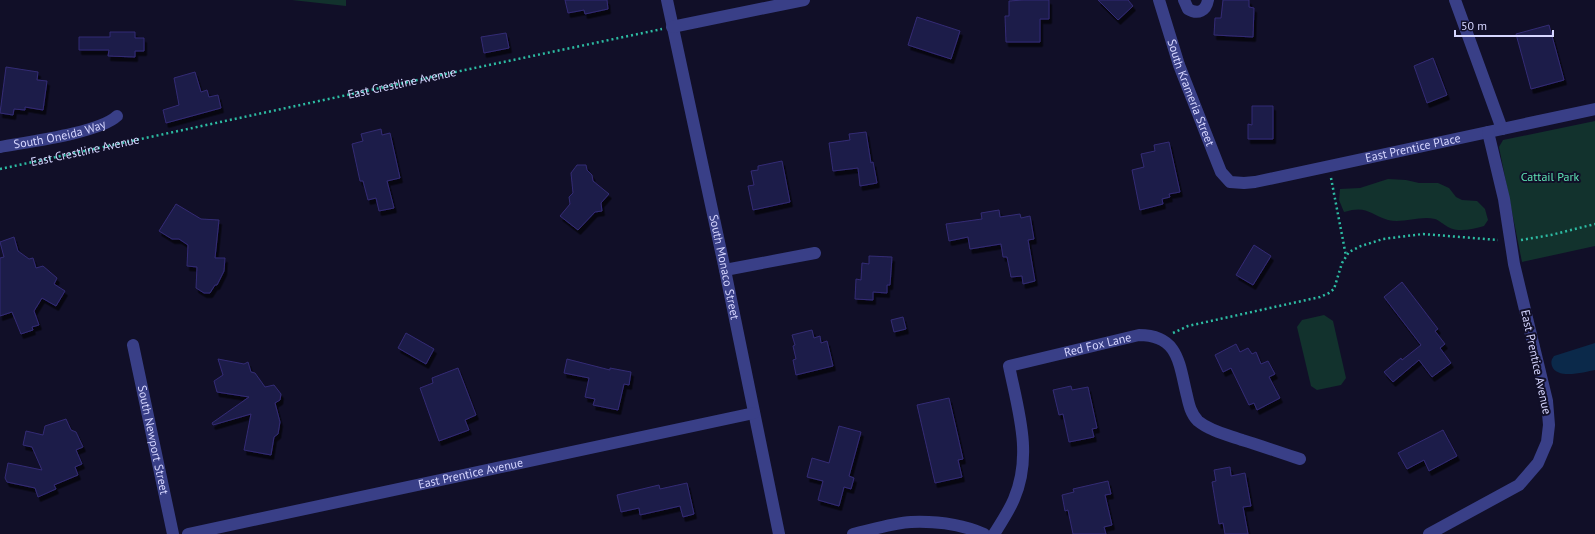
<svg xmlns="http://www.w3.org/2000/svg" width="1595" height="534" font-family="'PT Sans',sans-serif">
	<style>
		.green { fill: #12322d }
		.water { fill: #0b294a }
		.building { fill: #1f1b49; stroke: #332c75; filter: url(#shadow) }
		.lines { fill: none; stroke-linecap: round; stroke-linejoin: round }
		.path { stroke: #2dbca3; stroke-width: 2.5; stroke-dasharray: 2 3; stroke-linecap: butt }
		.minor { stroke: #393f87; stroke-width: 12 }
		.labels { text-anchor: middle; stroke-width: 4; stroke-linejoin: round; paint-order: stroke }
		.street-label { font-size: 12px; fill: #d6d6ff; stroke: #110f28 }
		.park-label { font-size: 12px; fill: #5ee3b3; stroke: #110f28 }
	</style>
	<defs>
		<filter id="shadow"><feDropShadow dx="2.5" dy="4.5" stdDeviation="0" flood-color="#0009"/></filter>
	</defs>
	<rect width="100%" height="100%" fill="#110f28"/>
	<g class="green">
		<polygon points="292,0 346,0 346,6"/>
		<polygon points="1595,121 1595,246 1522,262 1499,147 1503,140"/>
		<path d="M1388,179L1406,180L1419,183H1438L1449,188L1456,197L1462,200L1477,201L1485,209L1488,220L1484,226C1473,229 1459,233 1448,227C1444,225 1439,220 1435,219C1420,215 1403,224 1388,220C1369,214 1367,205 1344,212L1339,200L1340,189L1360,188Z"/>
		<polygon points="1324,315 1333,321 1346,378 1341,385 1317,390 1311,386 1297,327 1302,320"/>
	</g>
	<path class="water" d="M1595,343V370C1585,372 1557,380 1552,366C1551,362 1551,360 1554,356Z"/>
	<g class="building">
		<polygon points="565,0 607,0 608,9 585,14 584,10 568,13"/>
		<polygon points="1023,0 1049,0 1049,19 1040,19 1040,42 1006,42 1005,16 1009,16 1009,1"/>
		<polygon points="1098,0 1128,0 1133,6 1118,20"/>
		<polygon points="1223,0 1249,0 1249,7 1254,8 1253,37 1214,35 1215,18 1221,18"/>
		<polygon points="917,17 960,31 951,59 908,45"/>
		<polygon points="1549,25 1564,80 1531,89 1516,34"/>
		<polygon points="110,32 135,32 135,38 144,38 144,51 135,51 135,57 108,56 109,50 79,50 79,37 110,37"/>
		<polygon points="506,33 509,48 484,53 481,37"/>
		<polygon points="1433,58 1447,95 1427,103 1414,66"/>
		<polygon points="6,67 38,72 37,80 47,81 43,110 25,107 25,110 14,109 13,115 0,113"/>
		<polygon points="195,72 201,92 207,90 209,97 218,95 221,108 166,123 163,110 179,105 174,78"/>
		<polygon points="1252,106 1273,106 1273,139 1248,139 1248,124 1252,125"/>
		<polygon points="381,129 382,135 390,133 400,178 387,181 394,208 379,211 376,198 368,200 363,181 360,181 352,144 363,141 361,134"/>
		<polygon points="866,132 871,163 873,162 877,183 860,186 858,168 833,171 829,143 850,140 849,134"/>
		<polygon points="1169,142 1180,192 1169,194 1170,197 1162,199 1163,204 1140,210 1132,170 1144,167 1141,154 1155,151 1154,145"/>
		<polygon points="782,161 790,202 753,210 748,186 754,185 751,171 758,170 758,166"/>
		<polygon points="577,165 586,165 587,170 592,175 593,181 609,194 601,203 602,211 595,212 578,230 560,216 570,204 569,197 573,193 571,173"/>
		<polygon points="176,204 201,219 219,220 215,258 225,258 224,271 217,285 215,285 210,293 204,293 196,288 197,267 187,266 188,245 179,239 172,239 159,231"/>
		<polygon points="999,210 1000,217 1020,214 1021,218 1030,216 1034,239 1028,240 1035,281 1023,284 1022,276 1011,277 1007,257 1003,257 1001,244 970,249 968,237 949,241 946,224 982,219 981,213"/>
		<polygon points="14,237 18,251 29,259 33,258 36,268 43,266 57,278 54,284 65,291 56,306 42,298 34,311 39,325 32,327 33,330 21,334 12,312 0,316 0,258 4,257 0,242"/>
		<polygon points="1254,245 1271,256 1253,285 1236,275"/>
		<polygon points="869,256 892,257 890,285 887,285 887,293 873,292 873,300 855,299 856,279 861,280 862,263 869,264"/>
		<polygon points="1402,282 1438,329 1435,331 1445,344 1440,348 1451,363 1432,377 1419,360 1393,382 1384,372 1401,358 1402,360 1421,345 1384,297"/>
		<polygon points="903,317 906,329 894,332 891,320"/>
		<polygon points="812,330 814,338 820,336 821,343 827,341 833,366 796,375 793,360 796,359 793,346 795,345 792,335"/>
		<polygon points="406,333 434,349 426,364 398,348"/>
		<polygon points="1236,344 1240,352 1248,348 1252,354 1256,352 1261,364 1268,361 1275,374 1269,377 1280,398 1257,410 1254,403 1249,405 1231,368 1223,372 1215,355"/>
		<polygon points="218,359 244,364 248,362 251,372 255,373 265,387 274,385 281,394 280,400 275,403 280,422 278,434 274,437 271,455 244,450 251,414 213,425 212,423 249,397 217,392 214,381 223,375"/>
		<polygon points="567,359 610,370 610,368 631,372 629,385 624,384 618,410 593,405 595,399 585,397 589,378 564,373"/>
		<polygon points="458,368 476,415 465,420 469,430 439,441 420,388 433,383 432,378"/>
		<polygon points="1071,386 1072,390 1088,387 1097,428 1092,429 1094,437 1069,442 1063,414 1059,415 1053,390"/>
		<polygon points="949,398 963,459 958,460 962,477 935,483 917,405"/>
		<polygon points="66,419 71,430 76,432 83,447 76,450 82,464 75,467 78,475 54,485 56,489 38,497 35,488 7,482 5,478 8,463 42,470 32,447 23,445 26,431 43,435 45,426"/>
		<polygon points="839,426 861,432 849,476 854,478 851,489 844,487 839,506 818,500 823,481 807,477 812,458 829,463"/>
		<polygon points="1443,430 1457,456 1429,471 1424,460 1407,469 1398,453"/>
		<polygon points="1230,467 1231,476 1245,473 1251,506 1243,507 1248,534 1225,534 1223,523 1219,524 1212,482 1216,481 1214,470"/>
		<polygon points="1108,481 1111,494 1105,495 1112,525 1104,527 1106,534 1073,534 1068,510 1065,511 1062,495 1074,492 1073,489"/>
		<polygon points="687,483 694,514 683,517 680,506 640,515 639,508 621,512 617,495 659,485 660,489"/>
	</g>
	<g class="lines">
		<g class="path">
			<path id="s1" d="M0,169L441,75L662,29"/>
			<polyline points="1331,178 1346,256"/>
			<polyline points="1521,240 1551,235 1595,224"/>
			<polyline points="1173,333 1188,326 1320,297 1329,293 1334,289 1342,263 1349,252 1361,246 1383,239 1423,234 1498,240"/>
		</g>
		<g class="minor">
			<path id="s2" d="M667,0L725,270L779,534"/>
			<path id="s3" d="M1159,0L1179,65L1217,162L1221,172L1230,182L1244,183L1255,182L1595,109"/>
			<path d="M1184,0L1188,9C1198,15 1206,11 1208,0"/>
			<polyline points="1455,0 1502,129"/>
			<polyline points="672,27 804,0"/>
			<path id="s4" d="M0,147C27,142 99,133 117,116"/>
			<polyline points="725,270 815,253"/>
			<path id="s5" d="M133,345L173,534"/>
			<path id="s6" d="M188,534L754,413"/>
			<path d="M853,534C871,530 893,523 911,522C937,521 961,524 984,534"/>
			<path id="s7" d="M994,534C1001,523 1009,511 1014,499C1033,455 1018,410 1009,366L1139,335C1179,335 1179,364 1187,396C1189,405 1191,414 1198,421C1210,431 1228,435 1242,440C1262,446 1281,453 1300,459"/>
			<polyline points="1429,534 1519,485 1538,463 1547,442 1549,425 1547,401 1514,264 1504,199 1488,132"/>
		</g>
	</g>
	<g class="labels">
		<g class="street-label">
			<text dy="4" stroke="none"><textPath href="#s1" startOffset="411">East Crestline Avenue</textPath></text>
			<text dy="4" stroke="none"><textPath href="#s3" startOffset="98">South Krameria Street</textPath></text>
			<text dy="4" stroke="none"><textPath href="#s4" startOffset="61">South Oneida Way</textPath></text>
			<text dy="4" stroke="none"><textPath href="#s3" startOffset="383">East Prentice Place</textPath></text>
			<text dy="4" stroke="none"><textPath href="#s1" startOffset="87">East Crestline Avenue</textPath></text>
			<text dy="4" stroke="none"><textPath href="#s2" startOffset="273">South Monaco Street</textPath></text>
			<text dy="4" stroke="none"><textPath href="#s7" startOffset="267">Red Fox Lane</textPath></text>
			<text transform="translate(1536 362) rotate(78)" y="4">East Prentice Avenue</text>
			<text dy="4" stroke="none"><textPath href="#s5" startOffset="97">South Newport Street</textPath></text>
			<text dy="4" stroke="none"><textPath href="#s6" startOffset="289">East Prentice Avenue</textPath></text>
		</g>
		<g class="park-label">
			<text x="1550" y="181">Cattail Park</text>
		</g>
	</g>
	<path d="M1455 30v6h98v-6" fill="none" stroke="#d6d6ff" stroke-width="2"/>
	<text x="1461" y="30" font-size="12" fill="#d6d6ff" stroke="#110f28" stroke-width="3" paint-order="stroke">50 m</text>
</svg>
